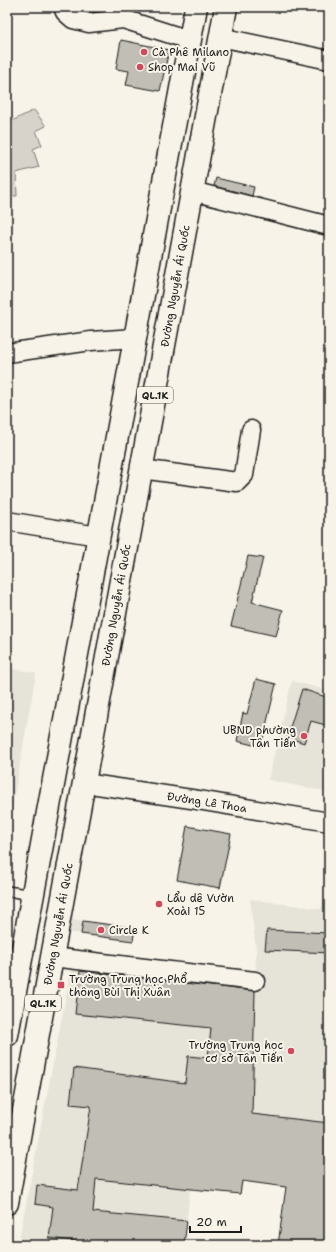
<svg xmlns="http://www.w3.org/2000/svg" width="336" height="1252" font-family="'Shantell Sans',sans-serif">
	<style>
		.built { fill: #e6e3d9 }
		.green { fill: #d7d3cb; stroke: #7a7874 }
		.building { fill: #c0beb5; stroke: #1c1c1c }
		.lines { fill: none; stroke-linecap: round; stroke-linejoin: round }
		.service-casing { stroke: #1c1c1c; stroke-width: 12 }
		.minor-casing { stroke: #1c1c1c; stroke-width: 21 }
		.primary-casing { stroke: #1c1c1c; stroke-width: 25 }
		.service { stroke: #f7f3e8; stroke-width: 9 }
		.minor { stroke: #f7f3e8; stroke-width: 18 }
		.primary { stroke: #f7f3e8; stroke-width: 22 }
		.poi-dot { fill: #d1495b; stroke: #f7f3e8; stroke-width: 1.5 }
		.labels { text-anchor: middle; stroke-width: 4; stroke-linejoin: round; paint-order: stroke }
		.shield { fill: #f7f3e8; stroke: #5e5c59; stroke-width: 1 }
		.shield-label { font-size: 10px; font-weight: bold; fill: #1c1c1c }
		.poi-label { font-size: 11px; fill: #1c1c1c; stroke: #f7f3e8; text-anchor: start }
		.street-label { font-size: 11px; fill: #1c1c1c; stroke: #f7f3e8 }
	</style>
	<rect width="100%" height="100%" fill="#f7f3e8"/>
	<filter id="ink" filterUnits="userSpaceOnUse"><feTurbulence type="fractalNoise" baseFrequency=".025" numOctaves="2"/><feDisplacementMap in="SourceGraphic" scale="8" xChannelSelector="R" yChannelSelector="G"/><feConvolveMatrix kernelMatrix="1 2 1 2 8 2 1 2 1" color-interpolation-filters="sRGB"/></filter>
	<g filter="url(#ink)">
		<g class="built">
			<polygon points="7,668 36,673 7,837"/>
			<polygon points="292,681 329,691 329,792 268,780"/>
			<polygon points="250,899 321,909 323,899 329,900 329,1245 278,1245 286,1187 243,1181 240,1194 190,1190 184,1245 18,1245 72,965 255,988 256,949"/>
			<polygon points="70,919 135,928 133,941 68,932"/>
		</g>
		<polygon class="green" points="34,110 46,126 36,131 42,145 33,149 39,167 16,173 17,196 7,196 7,119 10,122"/>
		<g class="building">
			<polygon points="121,40 169,50 160,91 126,85 129,71 116,69"/>
			<polygon points="216,178 254,187 252,196 214,186"/>
			<polygon points="248,556 263,558 252,602 283,610 276,636 231,626"/>
			<polygon points="256,679 276,684 261,747 237,741 243,713 247,714"/>
			<polygon points="302,689 329,698 329,726 311,721 304,743 287,737"/>
			<polygon points="187,826 231,834 220,888 177,880"/>
			<polygon points="83,921 135,928 133,941 81,934"/>
			<polygon points="267,930 329,933 329,953 265,950"/>
			<polygon points="80,971 255,991 252,1114 329,1123 329,1245 278,1245 286,1187 242,1181 240,1194 96,1179 93,1212 187,1221 184,1245 108,1245 49,1238 53,1207 35,1204 37,1185 78,1190 91,1106 70,1104 74,1068 185,1083 188,1056 208,1058 211,1028 75,1014"/>
		</g>
		<g class="lines">
			<defs>
				<polyline id="service" points="7,891 33,895"/>
				<g id="minor">
					<polyline points="63,7 65,12 73,19 89,23 123,19 189,40"/>
					<polyline points="220,37 329,60"/>
					<polyline points="192,191 329,226"/>
					<polyline points="7,353 91,341 135,338"/>
					<polyline points="141,469 237,482 244,475 251,430"/>
					<polyline points="7,521 98,536"/>
					<polyline points="84,783 198,800 329,822"/>
					<polyline points="52,957 255,981"/>
				</g>
				<g id="primary">
					<polyline points="7,1035 196,7"/>
					<polyline points="7,1203 226,7"/>
				</g>
			</defs>
			<use href="#service" class="service-casing"/>
			<use href="#minor" class="minor-casing"/>
			<use href="#primary" class="primary-casing"/>
			<use href="#service" class="service"/>
			<use href="#minor" class="minor"/>
			<use href="#primary" class="primary"/>
		</g>
	</g>
	<g class="poi-dot">
		<circle cx="144" cy="52" r="4"/>
		<circle cx="140" cy="67" r="4"/>
		<circle cx="304" cy="736" r="4"/>
		<circle cx="159" cy="904" r="4"/>
		<circle cx="101" cy="930" r="4"/>
		<rect x="57" y="981" width="8" height="8" rx="2"/>
		<circle cx="291" cy="1051" r="4"/>
	</g>
	<g class="labels">
		<g class="shield">
			<rect x="137" y="387" width="36" height="16" rx="3"/>
			<rect x="25" y="995" width="36" height="16" rx="3"/>
		</g>
		<g class="shield-label">
			<text x="155" y="399">QL.1K</text>
			<text x="43" y="1007">QL.1K</text>
		</g>
		<g class="poi-label">
			<text x="152" y="56">Cà Phê Milano</text>
			<text x="148" y="71">Shop Mai Vũ</text>
			<text x="296" y="734" text-anchor="end">UBND phường<tspan x="296" dy="13">Tân Tiến</tspan></text>
			<text x="167" y="902">Lẩu dê Vườn<tspan x="167" dy="13">Xoài 15</tspan></text>
			<text x="109" y="934">Circle K</text>
			<text x="69" y="983">Trường Trung học Phổ<tspan x="69" dy="13">thông Bùi Thị Xuân</tspan></text>
			<text x="283" y="1049" text-anchor="end">Trường Trung học<tspan x="283" dy="13">cơ sở Tân Tiến</tspan></text>
		</g>
		<g class="street-label">
			<text transform="translate(175 286) rotate(-80)" y="4">Đường Nguyễn Ái Quốc</text>
			<text transform="translate(116 605) rotate(-80)" y="4">Đường Nguyễn Ái Quốc</text>
			<text transform="translate(207 802) rotate(9)" y="4">Đường Lê Thoa</text>
			<text transform="translate(58 924) rotate(-80)" y="4">Đường Nguyễn Ái Quốc</text>
		</g>
	</g>
	<rect width="336" height="1252" fill="none" stroke="#f7f3e8" stroke-width="24"/>
	<rect x="12" y="12" width="312" height="1228" fill="none" stroke="#1c1c1c" stroke-width="1.5" filter="url(#ink)"/>
	<path d="M190 1226v6h51v-6" fill="none" stroke="#1c1c1c" stroke-width="2"/>
	<text x="196" y="1226" font-size="12" fill="#1c1c1c" stroke="#f7f3e8" stroke-width="3" paint-order="stroke">20 m</text>
</svg>
